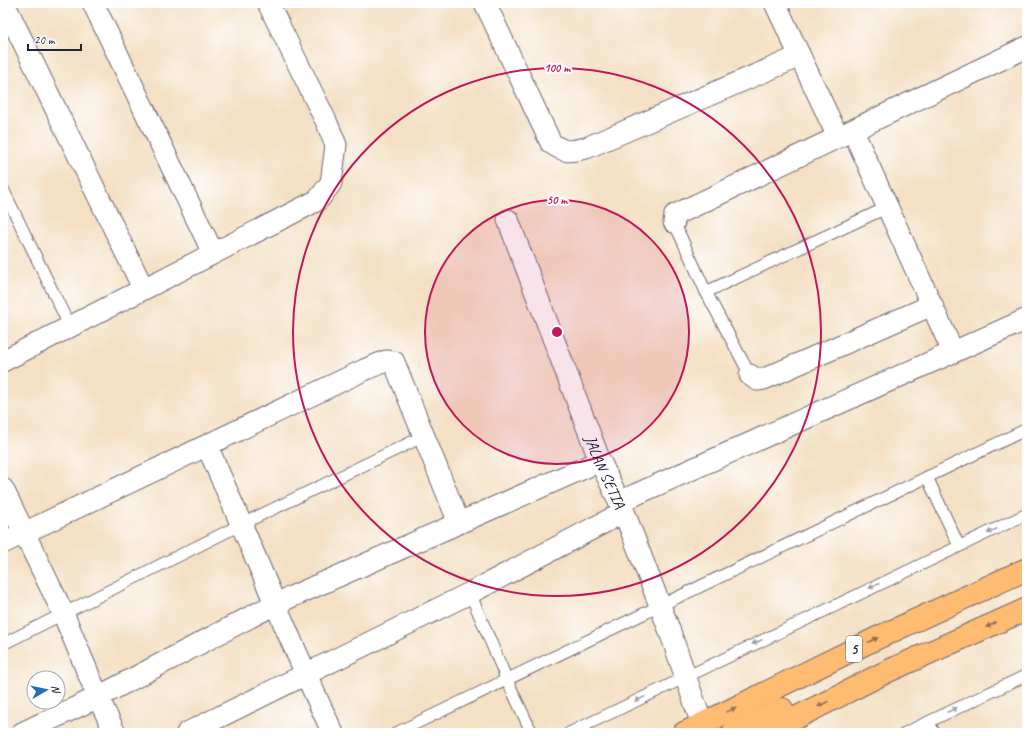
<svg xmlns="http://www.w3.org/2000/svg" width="1030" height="736" font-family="Caveat,sans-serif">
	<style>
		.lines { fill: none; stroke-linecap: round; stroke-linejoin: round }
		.lane-casing { stroke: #6c646b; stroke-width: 13 }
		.street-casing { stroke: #6c646b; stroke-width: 23 }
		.highway-casing { stroke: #6c646b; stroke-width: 24 }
		.lane { stroke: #fff; stroke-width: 11 }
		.street { stroke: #fff; stroke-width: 21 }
		.highway { stroke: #ffbb71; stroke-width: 22 }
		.oneway { fill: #9c9ca7 }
		.oneway2 { fill: #906e56 }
		.ring { fill: none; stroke: #c2185b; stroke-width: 2 }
		.labels { text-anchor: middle; stroke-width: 4; stroke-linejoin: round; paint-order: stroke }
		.shield { fill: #fff; stroke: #646476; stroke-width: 1 }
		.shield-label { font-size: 15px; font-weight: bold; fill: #22223b }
		.street-label { font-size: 16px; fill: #22223b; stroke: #fff }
		.centre { fill: #c2185b; stroke: #fff; stroke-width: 2 }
		.ring-label { font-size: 12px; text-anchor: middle; font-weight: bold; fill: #c2185b; stroke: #fff; stroke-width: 4; stroke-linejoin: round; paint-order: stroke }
	</style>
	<rect width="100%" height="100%" fill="#fff"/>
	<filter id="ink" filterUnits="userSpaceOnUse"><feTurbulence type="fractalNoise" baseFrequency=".025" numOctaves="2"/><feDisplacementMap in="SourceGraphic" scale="8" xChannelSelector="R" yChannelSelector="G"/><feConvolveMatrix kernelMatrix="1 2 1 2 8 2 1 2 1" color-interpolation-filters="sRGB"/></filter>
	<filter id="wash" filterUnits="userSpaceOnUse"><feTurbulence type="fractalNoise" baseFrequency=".012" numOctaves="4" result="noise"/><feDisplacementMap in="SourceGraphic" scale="16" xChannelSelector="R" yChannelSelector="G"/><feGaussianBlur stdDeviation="0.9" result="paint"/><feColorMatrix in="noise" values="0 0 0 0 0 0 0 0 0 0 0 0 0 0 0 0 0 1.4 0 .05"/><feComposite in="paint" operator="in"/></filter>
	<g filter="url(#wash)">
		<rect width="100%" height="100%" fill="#f4e0c4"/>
	</g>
	<g filter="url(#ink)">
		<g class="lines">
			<defs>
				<g id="lane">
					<polyline points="3,189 70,327"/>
					<polyline points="674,222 706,292 750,375"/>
					<polyline points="706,292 888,207"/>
					<polyline points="927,477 959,546"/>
					<polyline points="470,593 507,680 532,733"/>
					<polyline points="3,644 242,524 424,436"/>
					<polyline points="929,722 934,733"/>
					<polyline points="396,733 1027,429"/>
					<polyline points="569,733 1027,514"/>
					<polyline points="905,733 1027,675"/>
				</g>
				<g id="street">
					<polyline points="4,3 143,288"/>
					<polyline points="93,3 213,253"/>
					<path d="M485,3L551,143C565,153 569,152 586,148L800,56"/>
					<polyline points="775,3 838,137"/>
					<polyline points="853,131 953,352"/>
					<path id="s1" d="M508,220L600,461L624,512L669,629L702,724"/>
					<polyline points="674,222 675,215 1027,47"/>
					<polyline points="3,361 318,200 331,183 336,145 326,121 268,3"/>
					<polyline points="750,375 757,380 764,379 932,305"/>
					<path d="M207,446C250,541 288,639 333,733"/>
					<polyline points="3,489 63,613 98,697 115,733"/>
					<polyline points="619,502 1027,319"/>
					<polyline points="3,543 364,370 386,361 394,362 459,523"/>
					<polyline points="22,733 98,697 275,604 600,461"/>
					<polyline points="187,733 470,593 624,512"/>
				</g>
				<g id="highway">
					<polyline points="684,733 875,639 1027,569"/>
					<polyline points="733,733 782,709"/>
					<polyline points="766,733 886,672 1027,609"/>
				</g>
			</defs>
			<use href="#lane" class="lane-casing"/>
			<use href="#street" class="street-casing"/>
			<use href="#highway" class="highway-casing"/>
			<use href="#lane" class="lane"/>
			<use href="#street" class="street"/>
			<use href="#highway" class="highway"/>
		</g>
		<defs><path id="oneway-solid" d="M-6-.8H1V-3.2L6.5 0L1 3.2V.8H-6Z"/></defs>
		<g class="oneway">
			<use href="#oneway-solid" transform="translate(992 531) rotate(155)"/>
			<use href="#oneway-solid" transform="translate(874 586) rotate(155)"/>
			<use href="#oneway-solid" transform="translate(757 642) rotate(155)"/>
			<use href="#oneway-solid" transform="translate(640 699) rotate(154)"/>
			<use href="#oneway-solid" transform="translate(952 710) rotate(-25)"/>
		</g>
		<g class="oneway2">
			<use href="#oneway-solid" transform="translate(991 625) rotate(156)"/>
			<use href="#oneway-solid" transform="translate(873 640) rotate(-26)"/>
			<use href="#oneway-solid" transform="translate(823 704) rotate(153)"/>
			<use href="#oneway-solid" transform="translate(731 710) rotate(-26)"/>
		</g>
	</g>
	<circle cx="557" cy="332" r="132" fill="#c2185b" fill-opacity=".12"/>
	<g class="ring">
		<circle cx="557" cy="332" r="132"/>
		<circle cx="557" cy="332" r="264"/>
	</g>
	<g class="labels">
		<rect class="shield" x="846" y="636" width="16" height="26" rx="3"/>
		<g class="shield-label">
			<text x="854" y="654">5</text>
		</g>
		<g class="street-label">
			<text dy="6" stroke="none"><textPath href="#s1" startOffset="270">JALAN SETIA</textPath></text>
		</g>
	</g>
	<circle cx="557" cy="332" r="6" class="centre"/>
	<g class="ring-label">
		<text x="557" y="72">100 m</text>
		<text x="557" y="204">50 m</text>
	</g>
	<rect width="1030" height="736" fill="none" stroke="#fff" stroke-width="16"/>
	<g transform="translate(46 690) rotate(81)"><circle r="19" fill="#ffffff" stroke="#a7a7b1"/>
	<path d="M0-3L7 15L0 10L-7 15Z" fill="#1f6fb2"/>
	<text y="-6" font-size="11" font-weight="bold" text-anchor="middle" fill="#22223b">N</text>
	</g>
	<path d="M28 44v6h53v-6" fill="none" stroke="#22223b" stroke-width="2"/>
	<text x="34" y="44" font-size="12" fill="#22223b" stroke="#ffffff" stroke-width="3" paint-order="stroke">20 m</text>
</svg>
